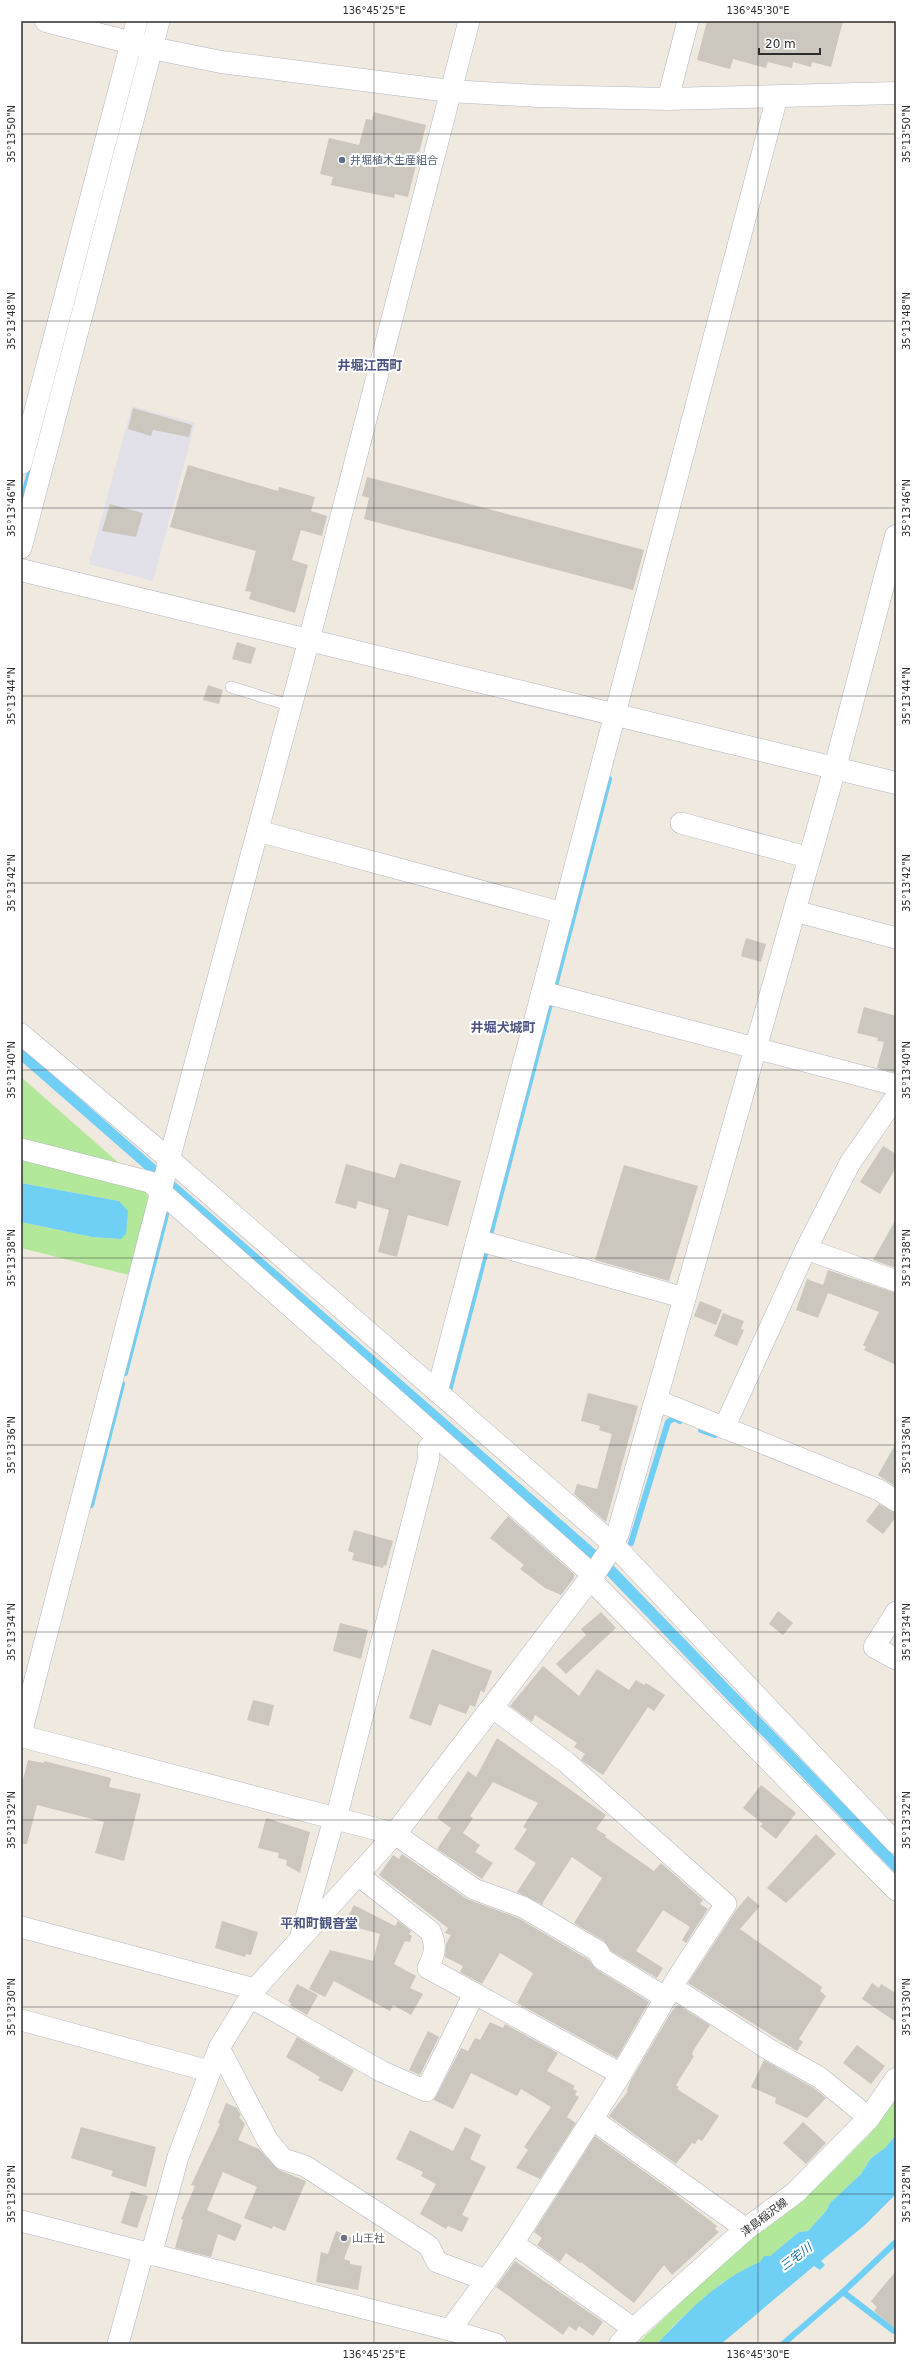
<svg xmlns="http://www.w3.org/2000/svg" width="917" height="2365" font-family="'DejaVu Sans','Noto Sans JP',sans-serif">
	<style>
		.industrial { fill: #e2e0e8 }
		.green { fill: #b3e89a }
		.water { fill: #6fcff5 }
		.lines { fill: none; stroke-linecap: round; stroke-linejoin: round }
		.stream { stroke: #6fcff5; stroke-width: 6 }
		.building { fill: #cbc7be }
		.service-casing { stroke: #b3b6c1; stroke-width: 12 }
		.minor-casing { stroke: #b3b6c1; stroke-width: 22 }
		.tertiary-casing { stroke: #b3b6c1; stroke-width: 23 }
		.secondary-casing { stroke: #b3b6c1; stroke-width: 23 }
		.service { stroke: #fff; stroke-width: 11 }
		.minor { stroke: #fff; stroke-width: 21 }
		.tertiary { stroke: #fff; stroke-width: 22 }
		.secondary { stroke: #fff; stroke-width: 22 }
		.ticks { fill: none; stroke: #2d2d2d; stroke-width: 1; stroke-opacity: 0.45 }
		.service-dot { fill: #5c6f8a; stroke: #fff; stroke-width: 1.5 }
		.worship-dot { fill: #6b7280; stroke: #fff; stroke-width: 1.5 }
		.labels { text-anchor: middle; stroke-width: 4; stroke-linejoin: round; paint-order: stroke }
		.service-label { font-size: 11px; fill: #4e5e75; stroke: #fff; text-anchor: start }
		.street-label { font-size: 11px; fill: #2d2d2d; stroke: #fff }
		.worship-label { font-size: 11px; fill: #5b616d; stroke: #fff; text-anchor: start }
		.water-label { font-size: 12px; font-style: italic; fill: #076ea8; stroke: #fff }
		.quarter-label { font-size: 13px; font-weight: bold; fill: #4b5381; stroke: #fff }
		.neatline { fill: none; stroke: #2d2d2d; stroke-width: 1.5 }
		.ticks-label { font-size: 10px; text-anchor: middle; fill: #2d2d2d }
	</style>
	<rect width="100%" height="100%" fill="#efe9e0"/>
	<polygon class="industrial" points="132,406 195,423 153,581 89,564"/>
	<g class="green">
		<polygon points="21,1077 128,1171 21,1145"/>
		<polygon points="21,1156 144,1187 150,1203 129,1275 21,1248 21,1222 92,1237 121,1239 119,1201 21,1183"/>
		<polygon points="896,2096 896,2135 885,2148 871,2158 861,2174 830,2203 826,2211 808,2231 799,2232 770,2256 722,2283 678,2321 657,2344 637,2344 750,2237 827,2177 869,2135"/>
	</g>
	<g class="water">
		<polygon points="21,1047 613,1565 896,1858 896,1874 591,1559 21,1061"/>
		<polygon points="21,1183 119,1201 128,1211 126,1234 121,1239 92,1237 21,1222"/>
		<path d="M896,2135V2194L865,2225L821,2261L825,2265L820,2270L814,2266L721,2344H657C687,2312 719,2279 760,2262L764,2256H770L799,2232L808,2231L826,2211L830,2203L861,2174L871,2158L885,2148Z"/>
	</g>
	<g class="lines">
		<g class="stream">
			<polyline points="21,506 57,369"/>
			<polyline points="555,986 609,779"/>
			<polyline points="490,1235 550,1004"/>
			<polyline points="125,1373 166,1215"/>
			<polyline points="449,1391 485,1254"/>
			<polyline points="701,1430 715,1435"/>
			<polyline points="91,1505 122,1384"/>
			<polyline points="631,1543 668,1422 674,1418 680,1421"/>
			<polyline points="843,2292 896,2242"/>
			<polyline points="783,2344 843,2292 894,2331"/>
		</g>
	</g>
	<g class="building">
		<polygon points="707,21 843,21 831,67 812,62 811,67 793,62 792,68 768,62 766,68 733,59 730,69 697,60"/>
		<polygon points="374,112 426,125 408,197 395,194 394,198 331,185 333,177 320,174 329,138 359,145 366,119 372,120"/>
		<polygon points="133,408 192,425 189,437 153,430 151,436 128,429"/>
		<polygon points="188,465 278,491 279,487 315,497 311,511 327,516 322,536 301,530 292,560 308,565 295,613 249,599 251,592 245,591 256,551 170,527"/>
		<polygon points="367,477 644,550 633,590 364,519 369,498 362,496"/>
		<polygon points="110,504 143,513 136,537 102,531"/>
		<polygon points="237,642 256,648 251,664 232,659"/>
		<polygon points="208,685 223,690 219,704 203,700"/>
		<polygon points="746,938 766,944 761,962 741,956"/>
		<polygon points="864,1007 896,1016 896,1073 877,1068 884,1042 877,1041 878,1038 857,1033"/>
		<polygon points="883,1146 896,1154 896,1168 880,1194 860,1182"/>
		<polygon points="400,1163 461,1181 448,1226 408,1215 397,1257 378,1252 389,1210 358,1201 356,1209 335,1203 346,1164 395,1178"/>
		<polygon points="624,1165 698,1186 669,1281 595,1260"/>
		<polygon points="896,1219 896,1268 873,1260"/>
		<polygon points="828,1270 896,1293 896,1365 864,1350 866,1347 863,1345 879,1312 828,1293 818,1318 796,1310 807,1279 823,1285"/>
		<polygon points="700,1301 722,1310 716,1325 694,1316"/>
		<polygon points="723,1313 744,1321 741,1329 744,1330 737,1346 714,1336"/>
		<polygon points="588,1393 638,1406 606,1522 574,1494 577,1484 597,1489 612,1434 599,1430 600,1426 581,1421"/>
		<polygon points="896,1443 896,1487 878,1475"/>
		<polygon points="879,1504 896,1513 896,1517 883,1534 866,1521"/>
		<polygon points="508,1516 574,1574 574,1578 561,1595 545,1588 520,1569 524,1565 490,1538"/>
		<polygon points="354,1530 393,1541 386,1566 384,1565 383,1568 352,1560 354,1553 348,1551"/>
		<polygon points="778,1611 793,1623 783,1635 769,1624"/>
		<polygon points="601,1612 616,1628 566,1674 556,1664 586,1635 581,1629"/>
		<polygon points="340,1623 368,1630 361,1659 333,1651"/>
		<polygon points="432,1649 492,1671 484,1693 481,1690 475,1707 470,1705 466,1714 439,1704 431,1726 409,1718"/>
		<polygon points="543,1666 579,1696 597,1669 629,1690 636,1680 644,1685 646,1683 665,1695 654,1711 648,1707 603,1775 581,1760 585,1754 574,1747 577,1743 535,1715 532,1722 510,1706"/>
		<polygon points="253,1700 274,1705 269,1726 247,1720"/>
		<polygon points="497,1738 606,1815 596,1829 606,1835 605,1837 654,1871 661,1863 703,1900 700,1904 708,1909 686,1943 682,1940 690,1927 663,1910 636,1951 663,1968 657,1978 611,1951 604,1941 574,1923 602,1878 572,1857 543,1902 543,1905 517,1892 536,1863 514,1849 527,1829 523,1827 538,1803 493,1782 470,1816 473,1818 463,1833 480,1845 475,1852 493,1863 482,1879 437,1849 451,1828 437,1818 468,1771 476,1777"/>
		<polygon points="28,1760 44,1763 44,1761 111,1778 109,1787 141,1794 124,1861 95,1853 104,1822 37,1805 27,1844 21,1844 21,1788"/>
		<polygon points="761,1785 796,1813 776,1839 760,1826 763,1824 743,1808"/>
		<polygon points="266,1818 310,1832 300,1873 286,1865 287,1860 278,1858 279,1853 258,1848"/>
		<polygon points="816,1834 836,1854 786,1903 767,1888"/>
		<polygon points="402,1854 467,1899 518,1918 589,1960 596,1969 649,2002 617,2058 517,2003 533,1973 500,1953 482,1984 460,1972 463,1966 445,1957 446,1944 451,1935 445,1933 448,1928 379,1875 393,1855 399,1859"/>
		<polygon points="748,1896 760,1906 740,1929 822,1987 820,1991 826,1996 799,2039 803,2042 797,2051 688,1983 737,1909"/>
		<polygon points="354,1905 395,1926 398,1921 411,1931 409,1934 412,1936 410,1942 405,1941 394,1964 416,1976 410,1988 423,1994 411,2015 393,2005 390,2011 334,1981 325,1997 309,1989 330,1950 373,1961 380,1934 344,1924"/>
		<polygon points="222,1921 258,1932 251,1955 246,1954 245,1957 215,1948"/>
		<polygon points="872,1983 879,1988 881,1984 896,1993 896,2022 862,1999"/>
		<polygon points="297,1984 318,1995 307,2015 290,2005 291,2003 288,2001"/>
		<polygon points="678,2005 710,2025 693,2051 692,2055 694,2056 676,2085 679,2087 677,2089 719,2116 702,2141 698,2139 695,2144 692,2143 676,2164 609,2116 628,2091 627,2090 631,2080 672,2011"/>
		<polygon points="490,2022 503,2028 505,2024 558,2053 547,2071 575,2086 573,2089 577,2091 575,2095 579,2097 567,2117 576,2123 540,2179 516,2168 528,2150 524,2147 551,2107 521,2089 517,2096 471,2073 453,2109 434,2100 461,2048 468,2051 475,2038 480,2040"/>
		<polygon points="428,2031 439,2037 420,2075 409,2070"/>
		<polygon points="297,2037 354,2070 342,2092 318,2080 320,2077 286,2057"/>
		<polygon points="857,2045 885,2066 871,2084 843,2063"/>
		<polygon points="764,2060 812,2087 826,2098 807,2118 775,2103 776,2098 751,2087"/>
		<polygon points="226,2103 237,2108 241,2115 239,2117 245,2124 238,2140 259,2149 279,2170 306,2181 285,2231 273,2226 272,2229 244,2218 257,2187 223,2172 207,2210 242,2225 235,2241 218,2234 211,2257 175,2248 183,2220 181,2219 195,2186 191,2185 220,2124 218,2123"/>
		<polygon points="803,2122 826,2143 806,2164 783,2143"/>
		<polygon points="81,2127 156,2147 146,2187 111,2176 113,2171 71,2158"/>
		<polygon points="465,2127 481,2135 470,2159 486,2167 462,2215 469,2218 462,2232 448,2226 446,2229 420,2214 436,2184 421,2176 423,2172 396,2159 410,2130 453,2151"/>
		<polygon points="595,2136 670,2190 717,2226 715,2229 719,2232 672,2275 664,2265 634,2303 581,2262 580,2263 566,2253 560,2262 537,2245 542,2238 534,2232"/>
		<polygon points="131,2191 148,2196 137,2228 121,2223"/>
		<polygon points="336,2231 352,2238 344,2259 350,2261 350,2264 362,2266 358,2290 316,2282 321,2252 328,2254"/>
		<polygon points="515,2261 603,2322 593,2336 579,2326 576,2331 569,2326 563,2335 496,2287"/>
		<polygon points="896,2271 896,2329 874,2311 877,2307 871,2301"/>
	</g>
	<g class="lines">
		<defs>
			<polyline id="service" points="231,687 292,706"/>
			<g id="minor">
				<polyline points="668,99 688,21"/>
				<polyline points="21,464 137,21"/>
				<polyline points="21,548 159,21"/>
				<polyline points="681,823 810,858"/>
				<polyline points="258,831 563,913"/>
				<polyline points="795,911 896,938"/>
				<polyline points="542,992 896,1085"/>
				<polyline points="21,1034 169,1159 613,1544 896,1843"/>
				<polyline points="21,1149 150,1182 593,1575"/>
				<polyline points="477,1240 685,1298"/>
				<polyline points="806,1249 896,1281"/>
				<polyline points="437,1392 777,97"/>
				<polyline points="656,1400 879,1490 896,1501"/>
				<polyline points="724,1428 806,1249 850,1163 896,1097"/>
				<polyline points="590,1579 896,1890"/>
				<polyline points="896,1612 874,1647 896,1659"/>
				<polyline points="21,1734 167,1168 309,640 469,21"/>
				<polyline points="336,1819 429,1457 428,1449 437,1438"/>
				<path d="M358,1875L430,1931C437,1946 435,1954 428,1968L621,2074"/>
				<polyline points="21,1927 255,1989"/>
				<polyline points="301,1935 334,1819"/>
				<polyline points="672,1987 770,2050 819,2077 869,2118"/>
				<polyline points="250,1997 381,2071 426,2091 474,1994"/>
				<polyline points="21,2020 209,2071"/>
				<polyline points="219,2048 268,2141 283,2159 305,2166 429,2246 437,2262 486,2280"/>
				<polyline points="592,2119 746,2229"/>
				<polyline points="21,2221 450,2330 496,2344"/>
				<polyline points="513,2243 634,2329"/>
				<polyline points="151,2255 178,2157 219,2048 255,1989 395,1834 474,1889 523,1907 598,1951 602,1959 666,1998"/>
				<polyline points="450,2330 513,2243 621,2074 676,1980 726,1904 566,1762 493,1708"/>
				<polyline points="118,2344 143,2253"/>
			</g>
			<g id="tertiary">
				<polyline points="46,21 152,48 221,62 450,91 538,96 668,99 896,93"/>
				<polyline points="21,570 896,783"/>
				<polyline points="21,1736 395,1834 596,1571 608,1553 618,1533 835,768 896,536"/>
			</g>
			<polyline id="secondary" points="620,2344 634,2329 746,2229 795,2193 869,2118 896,2079"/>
		</defs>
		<use href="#service" class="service-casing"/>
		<use href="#minor" class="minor-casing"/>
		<use href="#tertiary" class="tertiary-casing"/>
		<use href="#secondary" class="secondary-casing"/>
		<use href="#service" class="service"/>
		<use href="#minor" class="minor"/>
		<use href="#tertiary" class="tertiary"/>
		<use href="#secondary" class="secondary"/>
	</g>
	<path class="ticks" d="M374,21V2344M758,21V2344M21,134H896M21,321H896M21,508H896M21,696H896M21,883H896M21,1070H896M21,1258H896M21,1445H896M21,1632H896M21,1820H896M21,2007H896M21,2194H896"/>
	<circle class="service-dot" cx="342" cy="160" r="4"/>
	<circle class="worship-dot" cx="344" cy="2238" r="4"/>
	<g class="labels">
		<g class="service-label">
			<text x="350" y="164">井堀植木生産組合</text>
		</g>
		<g class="street-label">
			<text transform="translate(764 2217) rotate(-37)" y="4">津島稲沢線</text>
		</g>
		<g class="worship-label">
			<text x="352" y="2242">山王社</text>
		</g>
		<g class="water-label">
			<text transform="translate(796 2257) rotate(-37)" y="4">三宅川</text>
		</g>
		<g class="quarter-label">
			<text x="370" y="370">井堀江西町</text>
			<text x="503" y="1032">井堀犬城町</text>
			<text x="319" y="1928">平和町観音堂</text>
		</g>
	</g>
	<rect width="917" height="2365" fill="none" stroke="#ffffff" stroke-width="44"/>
	<path d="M759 48v6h61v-6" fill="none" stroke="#2d2d2d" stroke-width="2"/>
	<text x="765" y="48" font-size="12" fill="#2d2d2d" stroke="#ffffff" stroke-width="3" paint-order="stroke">20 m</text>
	<rect x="22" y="22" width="873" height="2321" class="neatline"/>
	<g class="ticks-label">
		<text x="374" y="14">136°45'25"E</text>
		<text x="758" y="14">136°45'30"E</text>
		<text transform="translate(11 134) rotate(-90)" y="4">35°13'50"N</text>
		<text transform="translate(906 134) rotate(-90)" y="4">35°13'50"N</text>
		<text transform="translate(11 321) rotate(-90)" y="4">35°13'48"N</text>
		<text transform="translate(906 321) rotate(-90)" y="4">35°13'48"N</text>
		<text transform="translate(11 508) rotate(-90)" y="4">35°13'46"N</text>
		<text transform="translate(906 508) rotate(-90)" y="4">35°13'46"N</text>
		<text transform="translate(11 696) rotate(-90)" y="4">35°13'44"N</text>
		<text transform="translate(906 696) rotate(-90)" y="4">35°13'44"N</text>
		<text transform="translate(11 883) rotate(-90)" y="4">35°13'42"N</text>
		<text transform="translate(906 883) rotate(-90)" y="4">35°13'42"N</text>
		<text transform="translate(11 1070) rotate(-90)" y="4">35°13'40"N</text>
		<text transform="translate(906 1070) rotate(-90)" y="4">35°13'40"N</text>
		<text transform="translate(11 1258) rotate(-90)" y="4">35°13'38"N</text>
		<text transform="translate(906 1258) rotate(-90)" y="4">35°13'38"N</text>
		<text transform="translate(11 1445) rotate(-90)" y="4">35°13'36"N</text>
		<text transform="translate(906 1445) rotate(-90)" y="4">35°13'36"N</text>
		<text transform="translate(11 1632) rotate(-90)" y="4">35°13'34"N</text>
		<text transform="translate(906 1632) rotate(-90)" y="4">35°13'34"N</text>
		<text transform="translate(11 1820) rotate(-90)" y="4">35°13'32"N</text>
		<text transform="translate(906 1820) rotate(-90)" y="4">35°13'32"N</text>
		<text transform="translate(11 2007) rotate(-90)" y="4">35°13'30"N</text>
		<text transform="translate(906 2007) rotate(-90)" y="4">35°13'30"N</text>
		<text transform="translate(11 2194) rotate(-90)" y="4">35°13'28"N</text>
		<text transform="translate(906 2194) rotate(-90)" y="4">35°13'28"N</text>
		<text x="374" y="2358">136°45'25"E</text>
		<text x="758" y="2358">136°45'30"E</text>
	</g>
</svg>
